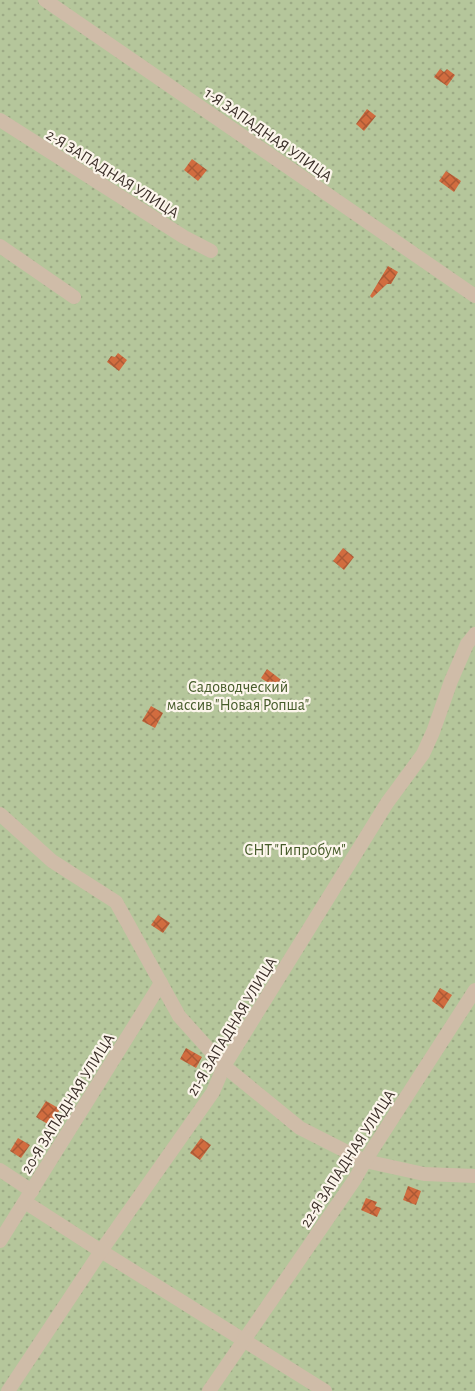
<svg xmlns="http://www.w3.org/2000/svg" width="475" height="1391" font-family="'Alegreya Sans',sans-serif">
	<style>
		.park { fill: url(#park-dots) }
		.building { fill: url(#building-cross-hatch) }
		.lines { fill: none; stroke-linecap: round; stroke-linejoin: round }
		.minor { stroke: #cfbca8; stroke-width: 14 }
		.labels { text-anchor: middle; stroke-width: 4.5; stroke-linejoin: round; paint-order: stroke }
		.street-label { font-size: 16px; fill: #3b2f29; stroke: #fcf5eb }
		.park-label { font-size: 16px; fill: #465c2a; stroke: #fcf5eb }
	</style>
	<defs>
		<pattern id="park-dots" width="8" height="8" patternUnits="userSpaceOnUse" patternTransform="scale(1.5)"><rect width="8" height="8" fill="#b5c69b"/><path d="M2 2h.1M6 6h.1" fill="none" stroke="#9daa86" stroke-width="1.8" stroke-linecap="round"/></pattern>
		<pattern id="building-cross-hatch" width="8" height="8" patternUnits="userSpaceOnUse" patternTransform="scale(1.5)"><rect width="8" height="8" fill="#d16c3f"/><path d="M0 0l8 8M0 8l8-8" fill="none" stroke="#ab5935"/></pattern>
	</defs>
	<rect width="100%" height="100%" fill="#f5ebdd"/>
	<rect class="park" x="0" y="0" width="475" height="1391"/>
	<g class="building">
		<polygon points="440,69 444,72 447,69 455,75 447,86 434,77"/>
		<polygon points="367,109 376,116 364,131 356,124"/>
		<polygon points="192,159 207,170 198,181 184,170"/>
		<polygon points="446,171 461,181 454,192 439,181"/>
		<polygon points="388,266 398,272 391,284 387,284 372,298 370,296"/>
		<polygon points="118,353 127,360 119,371 107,362 111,356 115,357"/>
		<polygon points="343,548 354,557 344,570 333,561"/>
		<polygon points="267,669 284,682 278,690 261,678"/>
		<polygon points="151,706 163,713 155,728 142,721"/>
		<polygon points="158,915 170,923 163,933 151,925"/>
		<polygon points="440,988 452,995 443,1009 432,1001"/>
		<polygon points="186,1048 202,1057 196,1068 180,1059"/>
		<polygon points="46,1101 60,1109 51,1126 36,1117"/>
		<polygon points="18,1138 30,1145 21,1158 10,1151"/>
		<polygon points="201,1138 211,1145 200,1160 190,1153"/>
		<polygon points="408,1186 421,1191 416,1205 403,1200"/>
		<polygon points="366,1198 377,1202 375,1206 381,1208 377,1217 361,1210"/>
	</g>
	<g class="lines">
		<g class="minor">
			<polyline points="45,0 475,296"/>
			<polyline points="0,120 184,237 211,251"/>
			<polyline points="0,246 74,297"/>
			<polyline points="0,814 52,861 116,902 179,1016 224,1066 300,1128 365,1161 424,1174 475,1176"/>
			<polyline points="0,1170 32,1191"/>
			<polyline points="25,1202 101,1251 325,1391"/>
			<polyline points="0,1241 161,983"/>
			<polyline points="8,1391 101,1251 213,1092 224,1066 387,803 423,754 433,732 451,681 467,644 475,634"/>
			<polyline points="209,1391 355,1179 365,1161 475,990"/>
		</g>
	</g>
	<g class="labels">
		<g class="street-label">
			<text transform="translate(269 134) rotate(35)" y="6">1-Я ЗАПАДНАЯ УЛИЦА</text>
			<text transform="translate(113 173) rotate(32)" y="6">2-Я ЗАПАДНАЯ УЛИЦА</text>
			<text transform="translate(231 1026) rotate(-59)" y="6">21-Я ЗАПАДНАЯ УЛИЦА</text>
			<text transform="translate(67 1103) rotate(-58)" y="6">20-Я ЗАПАДНАЯ УЛИЦА</text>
			<text transform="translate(347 1158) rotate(-57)" y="6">22-Я ЗАПАДНАЯ УЛИЦА</text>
		</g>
		<g class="park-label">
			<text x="238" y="692">Садоводческий<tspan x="238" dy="18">массив "Новая Ропша"</tspan></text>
			<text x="295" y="855">СНТ "Гипробум"</text>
		</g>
	</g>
</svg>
